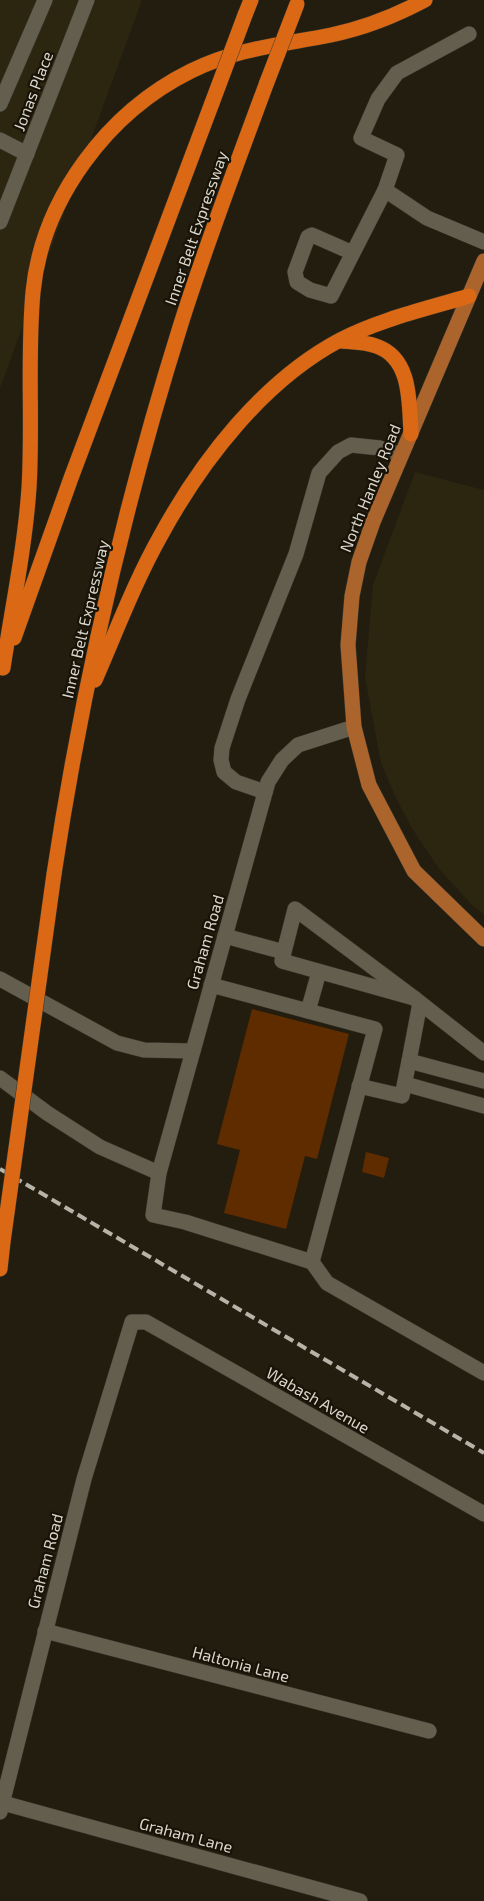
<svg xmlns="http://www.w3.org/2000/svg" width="484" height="1901" font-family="'Exo 2',sans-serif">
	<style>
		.built { fill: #2c2510 }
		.building { fill: #5f2c00 }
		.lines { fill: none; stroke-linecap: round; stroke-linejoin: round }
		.minor-casing { stroke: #38352d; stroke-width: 16 }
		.major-casing { stroke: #38352d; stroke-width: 16 }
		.highway-casing { stroke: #38352d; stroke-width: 16 }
		.minor { stroke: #645e4e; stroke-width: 15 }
		.major { stroke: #ab642b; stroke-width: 15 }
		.highway { stroke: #db6814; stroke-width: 15 }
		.rail { stroke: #b7b3a9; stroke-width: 4; stroke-dasharray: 10 5; stroke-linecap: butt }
		.highway-bridge-casing { stroke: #38352d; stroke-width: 16; stroke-linecap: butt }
		.highway-bridge { stroke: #db6814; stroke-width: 15 }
		.labels { text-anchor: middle; stroke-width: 4.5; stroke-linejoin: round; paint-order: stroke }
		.street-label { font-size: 16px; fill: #d9d6cd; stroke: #181306 }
	</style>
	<rect width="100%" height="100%" fill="#221d0f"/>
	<g class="built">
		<polygon points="0,0 142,0 0,388"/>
		<polygon points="415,472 484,490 484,914 474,907 440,870 413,830 397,800 381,763 365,677 373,585"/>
	</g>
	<g class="building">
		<polygon points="252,1009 349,1034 317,1159 305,1156 286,1229 224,1213 240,1150 217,1144"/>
		<polygon points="366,1152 389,1158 384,1178 362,1172"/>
	</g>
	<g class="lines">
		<defs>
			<g id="minor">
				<polyline points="469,34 397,73 378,99 361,138 397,155 385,190 427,218 484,242"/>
				<polyline points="0,104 45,0"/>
				<polyline points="0,140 27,154"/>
				<polyline points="0,222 87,0"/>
				<polyline points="353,253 312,235 308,237 295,272 297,282 310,290 331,296 385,190"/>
				<polyline points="265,792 236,782 224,772 221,760 222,748 238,699 296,554 319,473 338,452 351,445 380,448 401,455"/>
				<polyline points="225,936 284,952 282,961 414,998 295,909 284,952"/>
				<polyline points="0,979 117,1043 144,1050 193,1051"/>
				<polyline points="211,985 375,1029 312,1262 185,1222 153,1215 159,1173 268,782 282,760 298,745 354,727"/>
				<polyline points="414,998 484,1053"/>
				<polyline points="420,1003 409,1061 484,1081"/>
				<polyline points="308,1011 319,972"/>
				<polyline points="0,1078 47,1113 100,1147 159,1173"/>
				<polyline points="405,1084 484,1106"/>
				<polyline points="359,1086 402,1096 409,1061"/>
				<polyline points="312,1262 327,1283 484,1373"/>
				<polyline points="45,1631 429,1731"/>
				<polyline points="3,1803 360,1901"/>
				<polyline points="0,1812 84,1479 132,1322 146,1322 484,1514"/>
			</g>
			<polyline id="major" points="484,261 373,522 359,562 352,596 348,645 354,727 369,785 414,871 484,939"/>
			<g id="highway">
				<polyline points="245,15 251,0"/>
				<path d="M341,341C352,342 365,342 376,346C412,358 409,403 411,434"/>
				<polyline points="14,638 71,478 212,103"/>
				<path d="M3,668C12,609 25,547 29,488C33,423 27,357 33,292C42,199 108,112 191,71C238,48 281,45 331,35C365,28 395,16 425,0"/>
				<path d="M95,680C116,632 135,581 161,535C202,460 263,381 340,340C381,319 426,309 469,296"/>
				<path d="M54,874C82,689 124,506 180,327C206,244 237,163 267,82"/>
				<polyline points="0,1269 3,1242"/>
			</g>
		</defs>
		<use href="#minor" class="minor-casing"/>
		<use href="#major" class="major-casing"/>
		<use href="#highway" class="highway-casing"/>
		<use href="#minor" class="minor"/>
		<use href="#major" class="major"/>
		<use href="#highway" class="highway"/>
		<polyline class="rail" points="0,1169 484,1453"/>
		<defs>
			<g id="highway-bridge">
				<polyline points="267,82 297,4"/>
				<polyline points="212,103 245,15"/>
				<polyline points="3,1242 54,874"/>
			</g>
		</defs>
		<use href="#highway-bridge" class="highway-bridge-casing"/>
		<use href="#highway-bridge" class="highway-bridge"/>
	</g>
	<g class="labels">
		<g class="street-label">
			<text transform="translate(33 91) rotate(-69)" y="6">Jonas Place</text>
			<text transform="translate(196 228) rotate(-71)" y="6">Inner Belt Expressway</text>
			<text transform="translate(370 488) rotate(-68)" y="6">North Hanley Road</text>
			<text transform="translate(85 619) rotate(-77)" y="6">Inner Belt Expressway</text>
			<text transform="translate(205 942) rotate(-74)" y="6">Graham Road</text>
			<text transform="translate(318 1400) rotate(30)" y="6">Wabash Avenue</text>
			<text transform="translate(45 1561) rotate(-75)" y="6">Graham Road</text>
			<text transform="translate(241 1664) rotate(15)" y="6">Haltonia Lane</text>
			<text transform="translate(186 1835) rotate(15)" y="6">Graham Lane</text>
		</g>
	</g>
</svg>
